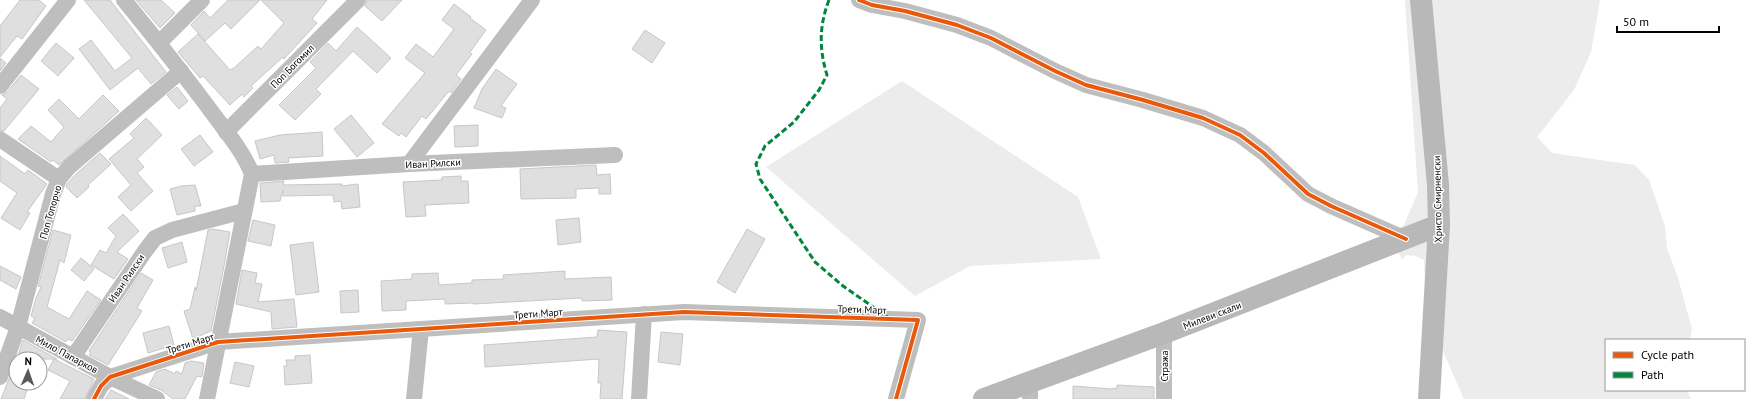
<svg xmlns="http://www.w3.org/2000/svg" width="1753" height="399" font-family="'PT Sans',sans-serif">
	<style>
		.green { fill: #ececec }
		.building { fill: #dfdfdf; stroke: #c7c7c7 }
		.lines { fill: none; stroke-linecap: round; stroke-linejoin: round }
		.street { stroke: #bebebe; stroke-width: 16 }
		.secondary { stroke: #b8b8b8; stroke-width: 22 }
		.quiet { stroke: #00873e; stroke-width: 3; stroke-dasharray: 6 3; stroke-linecap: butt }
		.cycleway-casing { stroke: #fff; stroke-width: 6 }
		.cycleway { stroke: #e8590c; stroke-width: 4 }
		.labels { text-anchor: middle; stroke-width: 3; stroke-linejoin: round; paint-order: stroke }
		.street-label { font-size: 10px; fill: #000; stroke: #fff }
	</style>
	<rect width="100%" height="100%" fill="#fff"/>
	<g class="green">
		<polygon points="1405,0 1600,0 1591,52 1574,90 1537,137 1552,153 1635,165 1649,180 1665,226 1667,248 1678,278 1692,329 1690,340 1606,340 1606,390 1687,390 1691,399 1464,399 1435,333 1426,304 1424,260 1416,256 1406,255 1402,260 1391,234 1404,225 1418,192"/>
		<polygon points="902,81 1078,197 1101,259 970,266 915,296 766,167"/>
	</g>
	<g class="building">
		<polygon points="20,0 39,0 46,6 22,39 17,36 0,57 0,26"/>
		<polygon points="84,0 110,0 166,72 151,84 138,68 110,90 79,49 91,40 115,71 132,58"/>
		<polygon points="136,0 161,0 175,13 160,28"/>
		<polygon points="228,0 260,0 231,29 225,23 205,41 191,25 204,11 210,18"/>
		<polygon points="261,0 327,0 312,19 317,23 284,59 283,57 251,86 253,88 244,97 242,94 230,105 203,76 200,78 178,52 198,34 230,70 234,68 258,46 261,49 284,23"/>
		<polygon points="367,0 402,0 382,21 365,6"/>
		<polygon points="454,4 471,17 470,18 486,30 470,52 472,54 456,75 461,79 451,93 449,91 426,119 422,116 406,137 401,133 399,136 382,124 425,73 405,58 416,44 433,57 454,29 442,20"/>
		<polygon points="357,27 391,58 377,73 353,51 316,89 321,94 295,120 279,105 316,68 310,62 328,43 336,51"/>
		<polygon points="645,30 665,43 652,63 632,49"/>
		<polygon points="56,43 74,58 58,76 41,61"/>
		<polygon points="0,58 6,63 0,71"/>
		<polygon points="496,69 517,84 501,106 506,108 502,118 474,108 482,89"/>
		<polygon points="21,75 39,89 4,131 0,130 0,108 7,99 2,95 7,92"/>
		<polygon points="177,87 188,101 179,109 167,95"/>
		<polygon points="103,95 119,111 59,165 53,160 51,162 18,139 31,126 51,142 64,127 48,110 59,99 79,119"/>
		<polygon points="351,115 374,143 357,157 334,129"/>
		<polygon points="146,118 162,135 137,159 144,167 137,173 153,191 131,211 118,197 131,185 109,159 134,138 130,134"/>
		<polygon points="478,125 478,146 455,147 454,126"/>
		<polygon points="322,132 323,156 288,158 289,162 275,163 274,155 260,159 255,141 280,135"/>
		<polygon points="200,135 213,152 194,166 181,149"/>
		<polygon points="100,153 111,164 88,185 89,187 77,198 66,187 67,184 76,174"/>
		<polygon points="0,156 25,174 28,170 47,184 27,212 30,213 20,230 1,218 17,193 0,181"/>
		<polygon points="596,165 597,175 610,174 611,194 599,194 599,188 576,189 576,198 521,199 520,169"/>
		<polygon points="461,176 461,181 468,181 469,203 425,205 426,216 406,217 403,182 442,180 442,177"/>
		<polygon points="284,181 283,185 342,184 342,186 358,184 360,207 342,209 341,201 334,202 333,195 283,196 283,190 280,201 261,202 260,183"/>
		<polygon points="195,185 201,206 195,206 195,211 177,215 170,189 181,186"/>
		<polygon points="123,214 139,231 117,252 128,259 114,279 91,265 100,250 106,253 116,236 108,228"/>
		<polygon points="579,218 581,242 558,245 556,220"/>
		<polygon points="253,220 275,225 271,246 248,241"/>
		<polygon points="213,229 230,232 224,266 211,331 193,339 184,311 190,309 195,287 196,291 208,230"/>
		<polygon points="747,229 765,239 735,293 717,282"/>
		<polygon points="53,230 71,235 64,263 60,260 47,307 69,319 87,291 101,300 72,341 68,339 66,342 32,323 35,318 31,316 36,298 41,287 38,286"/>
		<polygon points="182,242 187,262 168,268 162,248"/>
		<polygon points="313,242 319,292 296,295 290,245"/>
		<polygon points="81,258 94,269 84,281 71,270"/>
		<polygon points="0,266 21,277 16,289 0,280"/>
		<polygon points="242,270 257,273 255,283 262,284 258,302 294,299 297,327 272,329 271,312 236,304"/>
		<polygon points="565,271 565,279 611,277 612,300 582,301 582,298 473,304 473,303 445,304 445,299 406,301 406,310 382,311 381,281 412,279 412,274 438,273 439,285 472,283 472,280 504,279 503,275"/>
		<polygon points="141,273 153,280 137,308 142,311 108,365 89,355 91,352 89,351"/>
		<polygon points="358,290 359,312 341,313 340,291"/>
		<polygon points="169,326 174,345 148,353 143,333"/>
		<polygon points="598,330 627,332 622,399 600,399 601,383 598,383 599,359 485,367 484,345 597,337"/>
		<polygon points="661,332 683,334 680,365 658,362"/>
		<polygon points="23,340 57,359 54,359 94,379 85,399 60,399 70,381 48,370 54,359 17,359"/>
		<polygon points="310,355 312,383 285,385 284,366 287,366 286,360 295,360 295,356"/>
		<polygon points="16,361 16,383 29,383 24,399 1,399"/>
		<polygon points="191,361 204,363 202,377 197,376 185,399 173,399 161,390 149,385 156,372 165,369 175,374 176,371 182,374 185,363"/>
		<polygon points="235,362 254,366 249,387 230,383"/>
		<polygon points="1117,385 1154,387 1154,399 1073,399 1073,386 1111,389 1117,388"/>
		<polygon points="111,390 129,399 105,399"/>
	</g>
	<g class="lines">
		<g class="street">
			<path d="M124,0C155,38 185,76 214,115C228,134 244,153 252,174L207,399"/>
			<polyline points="859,0 872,5 905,11 957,25 991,38 1055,71 1086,85 1143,100 1203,118 1240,135 1264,153 1308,194 1331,206 1406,239"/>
			<polyline points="159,43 202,0"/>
			<polyline points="0,86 68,0"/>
			<polyline points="226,132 358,0"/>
			<polyline points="0,139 59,179"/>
			<polyline points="409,164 532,0"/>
			<polyline points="252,174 409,164 615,155"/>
			<polyline points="0,317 110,377 157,399"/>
			<polyline points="73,357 145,251 155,238 172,230 244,211"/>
			<polyline points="0,377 18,327 53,194 59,179 69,167 181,71"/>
			<polyline points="94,399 101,386 110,377 218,342 684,312 918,320 896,399"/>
			<polyline points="414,399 421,329"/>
			<polyline points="639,399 644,314"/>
			<polyline points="1030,399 1030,382"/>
			<polyline points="1164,399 1164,333"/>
		</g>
		<g class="secondary">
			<polyline points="1421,0 1438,185 1439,225 1429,399"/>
			<polyline points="984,399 1164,333 1439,225"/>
		</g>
		<path class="quiet" d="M829,0C819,26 819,49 827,75L819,90L794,122L765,146L756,164L760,179L815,262L843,286L889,318"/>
		<defs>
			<g id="cycleway">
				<polyline points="859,0 872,5 905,11 957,25 991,38 1055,71 1086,85 1143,100 1203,118 1240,135 1264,153 1308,194 1331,206 1406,239"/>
				<polyline points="94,399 101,386 110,377 218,342 684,312 918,320 896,399"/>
			</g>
		</defs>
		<use href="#cycleway" class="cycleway-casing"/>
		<use href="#cycleway" class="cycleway"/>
	</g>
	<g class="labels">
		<g class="street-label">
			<text transform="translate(292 66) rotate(-45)" y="4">Поп Богомил</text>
			<text transform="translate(433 163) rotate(-3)" y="4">Иван Рилски</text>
			<text transform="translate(1437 199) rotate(-91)" y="4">Христо Смирненски</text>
			<text transform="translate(50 212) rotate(-74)" y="4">Поп Топорчо</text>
			<text transform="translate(126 278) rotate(-56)" y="4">Иван Рилски</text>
			<text transform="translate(862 309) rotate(2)" y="4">Трети Март</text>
			<text transform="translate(538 313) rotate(-4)" y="4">Трети Март</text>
			<text transform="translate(1212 315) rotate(-21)" y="4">Милеви скали</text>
			<text transform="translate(190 343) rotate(-17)" y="4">Трети Март</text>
			<text transform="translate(67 354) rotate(28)" y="4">Мило Папарков</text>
			<text transform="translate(1164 366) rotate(-90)" y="4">Стража</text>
		</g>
	</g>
	<rect x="1605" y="339" width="140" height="52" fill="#ffffff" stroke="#999999"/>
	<rect x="1613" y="352" width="20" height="6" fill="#e8590c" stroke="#999999"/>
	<text x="1641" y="359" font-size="12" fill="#000000">Cycle path</text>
	<rect x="1613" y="372" width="20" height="6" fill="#00873e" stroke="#999999"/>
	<text x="1641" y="379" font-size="12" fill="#000000">Path</text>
	<g transform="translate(28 371) rotate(2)"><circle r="19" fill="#ffffff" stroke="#999999"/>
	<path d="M0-3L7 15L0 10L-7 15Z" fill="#595959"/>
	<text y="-6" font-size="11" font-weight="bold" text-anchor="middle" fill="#000000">N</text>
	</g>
	<path d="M1617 26v6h102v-6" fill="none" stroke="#000000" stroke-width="2"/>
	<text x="1623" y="26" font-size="12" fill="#000000" stroke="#ffffff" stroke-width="3" paint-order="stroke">50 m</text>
</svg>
